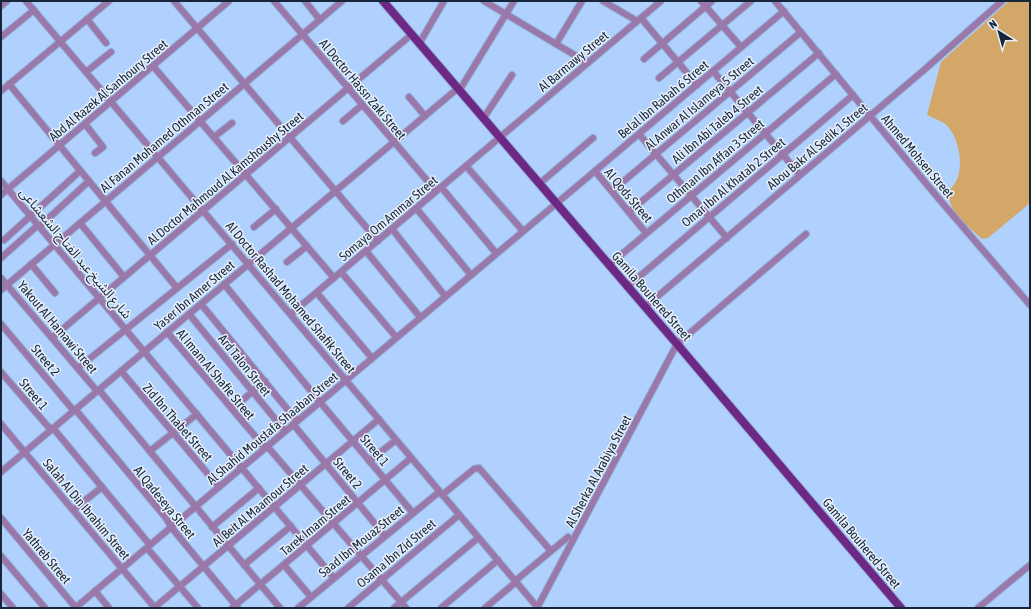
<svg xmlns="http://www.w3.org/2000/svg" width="1031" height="609" font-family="'Asap Condensed','Noto Sans Arabic',sans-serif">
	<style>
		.green { fill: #d3a768 }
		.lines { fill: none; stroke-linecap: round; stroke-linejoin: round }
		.minor-casing { stroke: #91afd6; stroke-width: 8 }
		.major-casing { stroke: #91afd6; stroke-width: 10 }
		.minor { stroke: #9b78aa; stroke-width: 6 }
		.major { stroke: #6d2886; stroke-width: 8 }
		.labels { text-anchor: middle; stroke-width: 3; stroke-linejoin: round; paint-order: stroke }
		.street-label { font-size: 13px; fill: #16253a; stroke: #e7f0fb }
	</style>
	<rect width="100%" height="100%" fill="#b0d1fd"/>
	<path class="green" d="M1009,1H1030V203L988,238L982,239L964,223L952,208L947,192C949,190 953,187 955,183C965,168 959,134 944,123C939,120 933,118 927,115L941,62Z"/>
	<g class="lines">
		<defs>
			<g id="minor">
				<polyline points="26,1 538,608"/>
				<polyline points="174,1 378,241"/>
				<polyline points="274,1 436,191"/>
				<polyline points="305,1 320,20"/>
				<polyline points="484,1 588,63"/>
				<polyline points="603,1 637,21"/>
				<polyline points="701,1 741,47"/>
				<polyline points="775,1 939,199 1030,305"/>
				<polyline points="1,6 7,1"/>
				<polyline points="641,18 697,85"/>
				<polyline points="87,19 106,43"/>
				<polyline points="1,37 34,10"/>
				<polyline points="419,44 444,1"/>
				<polyline points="556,44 582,1"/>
				<polyline points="644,59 712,1"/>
				<polyline points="153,66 334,278"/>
				<polyline points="713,71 800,175"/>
				<polyline points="86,72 111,52"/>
				<polyline points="659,78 751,1"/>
				<polyline points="9,84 177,288"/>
				<polyline points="1,91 109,1"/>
				<polyline points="459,91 514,1"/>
				<polyline points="409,97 425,116"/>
				<polyline points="483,119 512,75"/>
				<polyline points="343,121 362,105"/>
				<polyline points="85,124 103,147 95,153"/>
				<polyline points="639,134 727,238"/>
				<polyline points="214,137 232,123"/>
				<polyline points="466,166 523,231"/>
				<polyline points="595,171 646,233"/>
				<polyline points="1,181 334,578"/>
				<polyline points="539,184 593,138"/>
				<polyline points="441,187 496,253"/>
				<polyline points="612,191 801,32"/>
				<polyline points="1,195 229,1"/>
				<polyline points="416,208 471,275"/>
				<polyline points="629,212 819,53"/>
				<polyline points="80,223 124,277"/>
				<polyline points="39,227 89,181"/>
				<polyline points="254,227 276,209"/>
				<polyline points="392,229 445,296"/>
				<polyline points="4,240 80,171"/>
				<polyline points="366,251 420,317"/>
				<polyline points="1,258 38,225"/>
				<polyline points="287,262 307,246"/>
				<polyline points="31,264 55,293"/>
				<polyline points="609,265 836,74"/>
				<polyline points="341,272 396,337"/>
				<polyline points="1,278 97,391"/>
				<polyline points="224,284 320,402 413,513"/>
				<polyline points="627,287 853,95"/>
				<polyline points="1,290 342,1"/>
				<polyline points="317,293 372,358"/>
				<polyline points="201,304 297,421"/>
				<polyline points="645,307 924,70 1002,1"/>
				<polyline points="189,314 285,431"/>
				<polyline points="291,314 661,1"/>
				<polyline points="1,324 74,411"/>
				<polyline points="167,332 265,448"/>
				<polyline points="52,338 411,35"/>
				<polyline points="78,368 232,244"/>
				<polyline points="121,371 219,487"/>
				<polyline points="1,372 51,430"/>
				<polyline points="99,390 280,608"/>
				<polyline points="75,409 166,518 171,527 238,608"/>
				<polyline points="232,409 265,381"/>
				<polyline points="1,424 155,608"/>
				<polyline points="293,424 385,536"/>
				<polyline points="53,428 150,545"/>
				<polyline points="267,446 406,608"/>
				<polyline points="150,451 197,414"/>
				<polyline points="369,461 396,440"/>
				<polyline points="1,472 457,89"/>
				<polyline points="442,495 474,469 479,468 551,551"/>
				<polyline points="73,510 102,487"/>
				<polyline points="1,518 76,608"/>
				<polyline points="212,527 259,488"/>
				<polyline points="147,548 198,608"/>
				<polyline points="1,556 45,608"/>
				<polyline points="244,565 291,526"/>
				<polyline points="284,565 311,597"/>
				<polyline points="515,581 568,537"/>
				<polyline points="95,591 109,608"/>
				<polyline points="1,594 13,608"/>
				<polyline points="155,607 379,419"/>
				<polyline points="75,608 595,171 784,11"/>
				<polyline points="232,608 411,458"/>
				<polyline points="298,608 439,492"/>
				<polyline points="348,608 459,515"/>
				<polyline points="394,608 478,538"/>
				<polyline points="441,608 498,560"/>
				<polyline points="485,608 516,582"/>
				<polyline points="537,608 677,344 806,234"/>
				<polyline points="978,608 1030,565"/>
			</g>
			<polyline id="major" points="383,1 677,344 901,608"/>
		</defs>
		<use href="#minor" class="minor-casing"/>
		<use href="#major" class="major-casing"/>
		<use href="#minor" class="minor"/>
		<use href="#major" class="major"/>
	</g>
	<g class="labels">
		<g class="street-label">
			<text transform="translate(573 61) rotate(-40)" y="5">Al Barmawy Street</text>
			<text transform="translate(363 89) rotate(50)" y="5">Al Doctor Hassn Zaki Street</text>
			<text transform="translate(108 90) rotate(-40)" y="5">Abd Al Razek Al Sanhoury Street</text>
			<text transform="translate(663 99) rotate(-40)" y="5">Belal Ibn Rabah 6 Street</text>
			<text transform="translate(699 103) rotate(-40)" y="5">Al Anwar Al Islameya 5 Street</text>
			<text transform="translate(717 124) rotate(-40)" y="5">Ali Ibn Abi Taleb 4 Street</text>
			<text transform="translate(164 137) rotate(-40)" y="5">Al Fanan Mohamed Othman Street</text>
			<text transform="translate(817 146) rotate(-40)" y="5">Abou Bakr Al Sedik 1 Street</text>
			<text transform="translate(918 156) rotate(50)" y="5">Ahmed Mohsen Street</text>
			<text transform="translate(715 161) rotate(-40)" y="5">Othman Ibn Affan 3 Street</text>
			<text transform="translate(225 178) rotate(-40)" y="5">Al Doctor Mahmoud Al Kamshoushy Street</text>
			<text transform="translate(733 182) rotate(-40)" y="5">Omar Ibn Al Khatab 2 Street</text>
			<text transform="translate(629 195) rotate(50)" y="5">Al Qods Street</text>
			<text transform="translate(388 218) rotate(-40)" y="5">Somaya Om Ammar Street</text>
			<text transform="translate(76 253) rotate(50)" y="5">شارع الشيخ عبد الفتاح الشعشاعى</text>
			<text transform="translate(194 295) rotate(-40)" y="5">Yaser Ibn Amer Street</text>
			<text transform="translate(652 296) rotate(49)" y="5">Gamila Bouhered Street</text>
			<text transform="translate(291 297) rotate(50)" y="5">Al Doctor Rashad Mohamed Shafik Street</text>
			<text transform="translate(58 327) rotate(50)" y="5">Yakout Al Hamawi Street</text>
			<text transform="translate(46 360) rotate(50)" y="5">Street 2</text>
			<text transform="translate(245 365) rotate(51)" y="5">Ard Talon Street</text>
			<text transform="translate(216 374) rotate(50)" y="5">Al Imam Al Shafie Street</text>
			<text transform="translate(34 394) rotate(50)" y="5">Street 1</text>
			<text transform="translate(178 422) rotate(49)" y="5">Zid Ibn Thabet Street</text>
			<text transform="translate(272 428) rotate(-40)" y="5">Al Shahid Moustafa Shaaban Street</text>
			<text transform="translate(375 450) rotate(50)" y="5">Street 1</text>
			<text transform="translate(598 471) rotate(-62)" y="5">Al Sherka Al Arabiya Street</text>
			<text transform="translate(348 473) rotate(50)" y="5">Street 2</text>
			<text transform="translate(165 502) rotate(51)" y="5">Al Qadeseya Street</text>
			<text transform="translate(260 505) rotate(-40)" y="5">Al Beit Al Maamour Street</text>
			<text transform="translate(87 509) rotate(50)" y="5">Salah Al Din Ibrahim Street</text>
			<text transform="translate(315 525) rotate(-40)" y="5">Tarek Imam Street</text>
			<text transform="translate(361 541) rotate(-39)" y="5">Saad Ibn Mouaz Street</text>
			<text transform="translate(862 543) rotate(50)" y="5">Gamila Bouhered Street</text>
			<text transform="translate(396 553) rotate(-40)" y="5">Osama Ibn Zid Street</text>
			<text transform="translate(47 556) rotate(50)" y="5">Yathreb Street</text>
		</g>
	</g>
	<rect width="1031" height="609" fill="none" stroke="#16253a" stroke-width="4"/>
	<g transform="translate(999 32) rotate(323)" stroke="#e7f0fb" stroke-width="3" paint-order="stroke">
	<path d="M0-3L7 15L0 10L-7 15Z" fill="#16253a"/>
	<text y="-6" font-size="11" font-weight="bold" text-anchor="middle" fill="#16253a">N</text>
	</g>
</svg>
